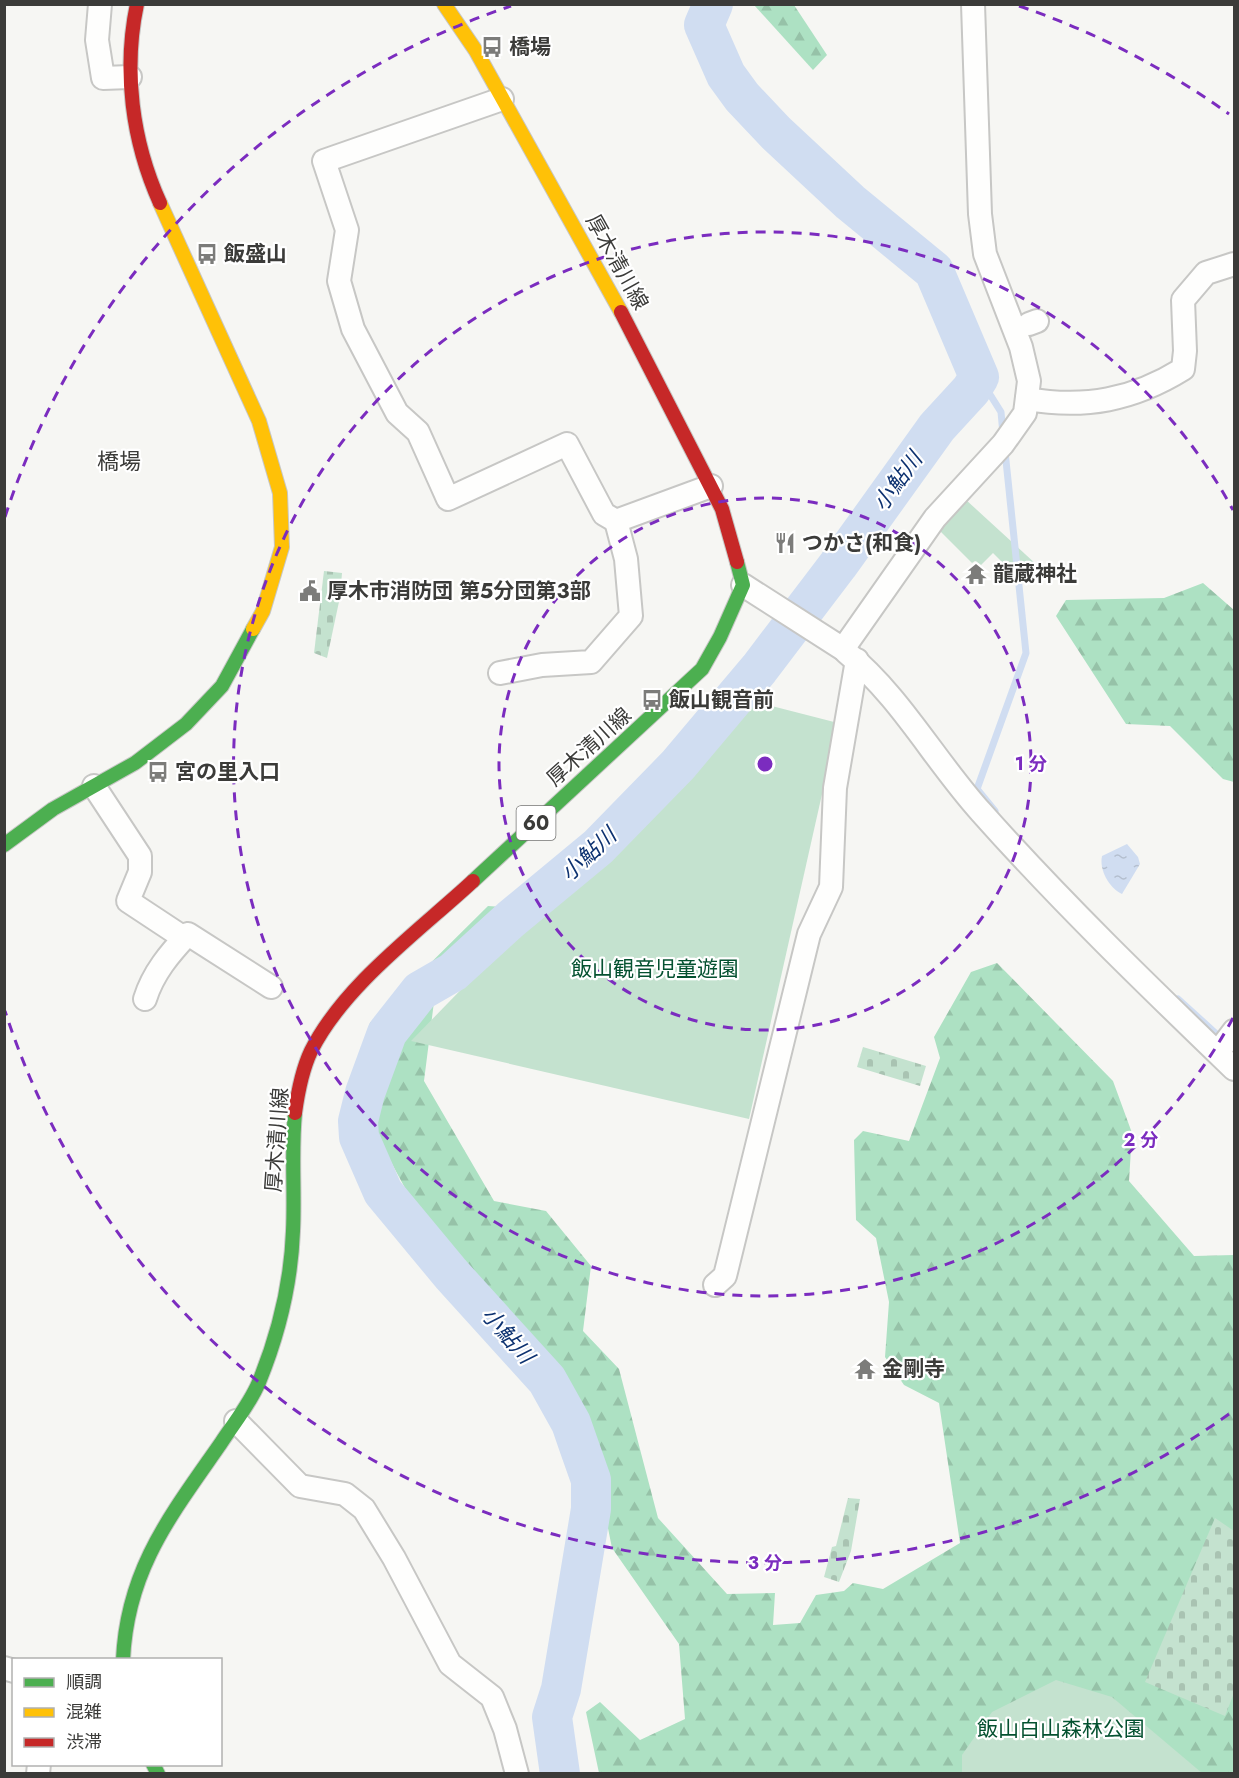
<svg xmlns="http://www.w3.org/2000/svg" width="1239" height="1778" font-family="Jost,'Noto Sans JP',sans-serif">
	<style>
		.forest { fill: url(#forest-firs) }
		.cemetery { fill: url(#cemetery-stones) }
		.park { fill: #c4e2cf }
		.water { fill: url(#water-ripples) }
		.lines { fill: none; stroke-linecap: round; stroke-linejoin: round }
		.stream { stroke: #d0ddf1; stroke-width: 7 }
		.river { stroke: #d0ddf1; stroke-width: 40 }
		.street-casing { stroke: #c7c7c5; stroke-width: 26 }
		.fast-casing { stroke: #c7c7c5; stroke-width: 16 }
		.slow-casing { stroke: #c7c7c5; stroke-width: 16 }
		.jam-casing { stroke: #c7c7c5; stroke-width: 16 }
		.street { stroke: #fefefd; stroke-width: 22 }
		.fast { stroke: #4caf50; stroke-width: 14 }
		.slow { stroke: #ffc107; stroke-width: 14 }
		.jam { stroke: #c62828; stroke-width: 14 }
		.ring { fill: none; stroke: #7b2cbf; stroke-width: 3; stroke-dasharray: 10 8 }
		.labels { text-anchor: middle; stroke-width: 4.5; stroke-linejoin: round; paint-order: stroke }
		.shield { fill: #fff; stroke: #767674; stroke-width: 1.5 }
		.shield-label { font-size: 20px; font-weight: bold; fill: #3b3b39 }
		.poi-label { font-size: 21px; font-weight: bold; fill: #3b3b39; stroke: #fff; text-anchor: start }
		.street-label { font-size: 21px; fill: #3b3b39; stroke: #fff }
		.park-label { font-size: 21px; fill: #045130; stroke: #fff }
		.neighbourhood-label { font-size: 22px; fill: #3b3b39; stroke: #fff }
		.water-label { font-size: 22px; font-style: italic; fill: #0c3170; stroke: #fff }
		.centre { fill: #7b2cbf; stroke: #fff; stroke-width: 3 }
		.ring-label { font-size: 18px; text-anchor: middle; font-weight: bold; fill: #7b2cbf; stroke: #fff; stroke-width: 4.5; stroke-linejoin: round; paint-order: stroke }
	</style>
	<defs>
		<pattern id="forest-firs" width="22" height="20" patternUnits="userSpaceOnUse" patternTransform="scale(1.5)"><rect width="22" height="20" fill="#ade1c3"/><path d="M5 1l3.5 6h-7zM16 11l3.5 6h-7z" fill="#96c2a8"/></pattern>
		<pattern id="cemetery-stones" width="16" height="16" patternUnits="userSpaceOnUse" patternTransform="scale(1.5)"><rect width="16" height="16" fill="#c4e2cf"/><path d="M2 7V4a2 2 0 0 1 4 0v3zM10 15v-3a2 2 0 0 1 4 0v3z" fill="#a9c3b2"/></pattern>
		<pattern id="water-ripples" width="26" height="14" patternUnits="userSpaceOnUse" patternTransform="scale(1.5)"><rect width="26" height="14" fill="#d0ddf1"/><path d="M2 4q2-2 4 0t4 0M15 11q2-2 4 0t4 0" fill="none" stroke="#b4bfcf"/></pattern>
	</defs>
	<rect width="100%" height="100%" fill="#f6f6f3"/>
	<g class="forest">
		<polygon points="754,5 794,5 827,55 813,70"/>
		<polygon points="1203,583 1234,610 1234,782 1223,779 1170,726 1126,724 1056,616 1066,600 1164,598"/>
		<polygon points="488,906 543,910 559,959 436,986 424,1081 494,1201 546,1211 591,1266 583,1331 619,1369 658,1518 727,1594 775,1593 773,1625 800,1623 816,1595 844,1591 853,1583 883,1589 960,1543 939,1403 904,1385 885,1357 889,1302 876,1238 856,1220 854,1140 863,1131 909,1141 940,1058 934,1037 971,972 997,963 1113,1081 1132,1133 1129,1181 1194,1256 1234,1255 1234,1773 599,1773 586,1712 600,1702 640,1740 685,1719 679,1644 612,1548 588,1429 446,1264 351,1088 370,1023"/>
	</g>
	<g class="cemetery">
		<polygon points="324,571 342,573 340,597 327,658 314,653"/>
		<polygon points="863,1047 926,1066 920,1086 857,1067"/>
		<polygon points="848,1498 860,1499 851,1551 839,1582 824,1577 832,1547 836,1546"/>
		<polygon points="1215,1518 1234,1531 1234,1693 1225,1716 1145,1682"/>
	</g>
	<g class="park">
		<polygon points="965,499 1037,565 1021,581 993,553 981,565 975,561 972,563 938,529"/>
		<polygon points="744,699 838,723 749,1119 411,1041"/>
		<polygon points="1056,1680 1112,1697 1202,1773 962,1773 962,1755 992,1712"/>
	</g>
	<path class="water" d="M1127,844L1138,857L1140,864L1122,894C1109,888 1099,870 1102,856Z"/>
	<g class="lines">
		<g class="stream">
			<polyline points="979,377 1001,412 1003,434"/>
			<polyline points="995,811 977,789 1026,653 1005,451"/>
			<polyline points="1178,999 1223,1040"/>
		</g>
		<polyline class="river" points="560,1774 552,1717 561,1689 591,1509 591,1480 579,1446 571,1423 547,1380 451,1274 383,1192 359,1137 358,1121 365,1093 387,1033 420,991 453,972 511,919 598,847 678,765 759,669 838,565 937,427 971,390 979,377 934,271 850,202 776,133 742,97 726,75 704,25 713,4"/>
		<defs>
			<g id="street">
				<polyline points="100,4 97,40 103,78 130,77"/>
				<polyline points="502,99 324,161 347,230 339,281 353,329 397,413 418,432 448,499 567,444 604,514 616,521"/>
				<polyline points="1029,324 1037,321"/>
				<path d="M1027,399C1085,409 1133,400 1183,369L1185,351L1183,300L1206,273L1234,264"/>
				<polyline points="743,585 843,649 935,518 1003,444 1025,413 1029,381 1021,347 985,254 980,214 973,4"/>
				<path d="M846,652C901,697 934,760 981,812C1061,902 1148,986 1234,1069"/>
				<polyline points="500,673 542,665 591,662 631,616 626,559 616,521 711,486"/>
				<polyline points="94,786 140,856 140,872 128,901 184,938"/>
				<path d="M145,999C153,973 170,953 188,934L271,987"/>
				<polyline points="1218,1052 1234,1031"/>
				<polyline points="715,1285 725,1276 809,934 831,887 835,788 857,660"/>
				<polyline points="236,1421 300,1486 345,1494 364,1509 394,1558 450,1664 492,1697 505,1729 517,1774"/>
				<polyline points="4,1668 14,1671"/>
				<polyline points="38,1774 39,1764"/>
			</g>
			<g id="fast">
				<polyline points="4,845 53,809 135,763 186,724 222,686 253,629"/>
				<polyline points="473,881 702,669 720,637 743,585 737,562"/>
				<path d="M123,1660C127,1569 171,1515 221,1443C234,1423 250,1404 259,1382C279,1333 291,1284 293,1231C295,1192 291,1152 295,1113"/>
				<polyline points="153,1764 158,1774"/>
			</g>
			<g id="slow">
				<polyline points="444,4 476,51 621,312"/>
				<polyline points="160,203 259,421 280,493 282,547 263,611 253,629"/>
			</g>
			<g id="jam">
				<path d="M137,4C123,70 132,141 160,203"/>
				<polyline points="621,312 722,509 737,562"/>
				<path d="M295,1113C298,1091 302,1070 311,1051C344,985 419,931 473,881"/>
			</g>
		</defs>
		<use href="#street" class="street-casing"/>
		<use href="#fast" class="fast-casing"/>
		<use href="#slow" class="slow-casing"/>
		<use href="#jam" class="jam-casing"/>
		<use href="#street" class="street"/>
		<use href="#fast" class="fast"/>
		<use href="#slow" class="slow"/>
		<use href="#jam" class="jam"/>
	</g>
	<g class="ring">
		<circle cx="765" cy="764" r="266"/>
		<path d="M1233 1018A532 532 0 1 1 1233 510"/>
		<path d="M1229 1414A799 799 0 0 1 5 1011M5 517A799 799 0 0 1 511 6M1019 6A799 799 0 0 1 1229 114"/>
	</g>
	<defs>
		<symbol id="bus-bare" viewBox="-9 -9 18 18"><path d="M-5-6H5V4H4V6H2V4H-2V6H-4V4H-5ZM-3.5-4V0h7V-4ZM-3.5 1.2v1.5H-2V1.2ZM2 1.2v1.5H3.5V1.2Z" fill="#7c7c7a" stroke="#fff" stroke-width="2.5" paint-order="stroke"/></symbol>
		<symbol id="restaurant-bare" viewBox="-9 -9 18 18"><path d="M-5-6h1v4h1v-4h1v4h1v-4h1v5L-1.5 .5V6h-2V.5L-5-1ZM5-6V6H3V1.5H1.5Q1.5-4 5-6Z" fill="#7c7c7a" stroke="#fff" stroke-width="2.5" paint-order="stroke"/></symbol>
		<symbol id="temple-bare" viewBox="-9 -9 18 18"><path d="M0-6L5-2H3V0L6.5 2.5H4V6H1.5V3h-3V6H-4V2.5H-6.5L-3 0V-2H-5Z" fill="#7c7c7a" stroke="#fff" stroke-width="2.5" paint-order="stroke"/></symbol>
		<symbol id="civic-bare" viewBox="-9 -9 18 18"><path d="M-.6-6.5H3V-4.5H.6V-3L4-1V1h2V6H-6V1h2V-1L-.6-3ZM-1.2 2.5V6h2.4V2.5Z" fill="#7c7c7a" stroke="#fff" stroke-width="2.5" paint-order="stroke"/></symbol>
	</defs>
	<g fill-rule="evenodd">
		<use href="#bus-bare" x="477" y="32" width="30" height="30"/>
		<use href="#bus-bare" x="192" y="239" width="30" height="30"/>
		<use href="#restaurant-bare" x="770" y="528" width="30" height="30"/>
		<use href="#temple-bare" x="961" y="559" width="30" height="30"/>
		<use href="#civic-bare" x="295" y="576" width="30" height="30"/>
		<use href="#bus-bare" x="637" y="685" width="30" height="30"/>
		<use href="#bus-bare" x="143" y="757" width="30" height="30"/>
		<use href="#temple-bare" x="850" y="1354" width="30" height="30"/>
	</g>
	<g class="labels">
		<rect class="shield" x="516.5" y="806" width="39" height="34" rx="4.5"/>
		<g class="shield-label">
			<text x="536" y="830">60</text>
		</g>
		<g class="poi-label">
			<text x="509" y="54">橋場</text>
			<text x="224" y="261">飯盛山</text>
			<text x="802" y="550">つかさ(和食)</text>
			<text x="993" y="581">龍蔵神社</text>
			<text x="327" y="598">厚木市消防団 第５分団第３部</text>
			<text x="669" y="707">飯山観音前</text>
			<text x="175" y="779">宮の里入口</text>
			<text x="882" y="1376">金剛寺</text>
		</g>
		<g class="street-label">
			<text transform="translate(617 262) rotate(61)" y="7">厚木清川線</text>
			<text transform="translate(589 747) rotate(-42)" y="7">厚木清川線</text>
			<text transform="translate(277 1140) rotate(-86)" y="7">厚木清川線</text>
		</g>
		<g class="park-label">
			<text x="655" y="976">飯山観音児童遊園</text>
			<text x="1061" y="1736">飯山白山森林公園</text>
		</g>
		<g class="neighbourhood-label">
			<text x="119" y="469">橋場</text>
		</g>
		<g class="water-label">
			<text transform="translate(897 481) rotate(-54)" y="8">小鮎川</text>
			<text transform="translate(588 854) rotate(-43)" y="8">小鮎川</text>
			<text transform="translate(508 1335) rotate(49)" y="8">小鮎川</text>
		</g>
	</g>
	<circle cx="765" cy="764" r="9" class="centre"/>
	<g class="ring-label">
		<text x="1031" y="770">1 分</text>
		<text x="1141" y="1146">2 分</text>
		<text x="765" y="1569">3 分</text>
	</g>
	<rect width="1239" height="1778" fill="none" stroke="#3b3b39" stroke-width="12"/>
	<rect x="12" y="1658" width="210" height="108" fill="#ffffff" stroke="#b1b1b0" stroke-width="1.5"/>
	<rect x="24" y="1678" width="30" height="9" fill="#4caf50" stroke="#b1b1b0" stroke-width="1.5"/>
	<text x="66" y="1688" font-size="18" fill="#3b3b39">順調</text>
	<rect x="24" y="1708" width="30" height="9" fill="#ffc107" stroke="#b1b1b0" stroke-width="1.5"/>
	<text x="66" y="1718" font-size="18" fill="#3b3b39">混雑</text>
	<rect x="24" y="1738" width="30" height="9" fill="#c62828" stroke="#b1b1b0" stroke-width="1.5"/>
	<text x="66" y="1748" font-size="18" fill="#3b3b39">渋滞</text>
</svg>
